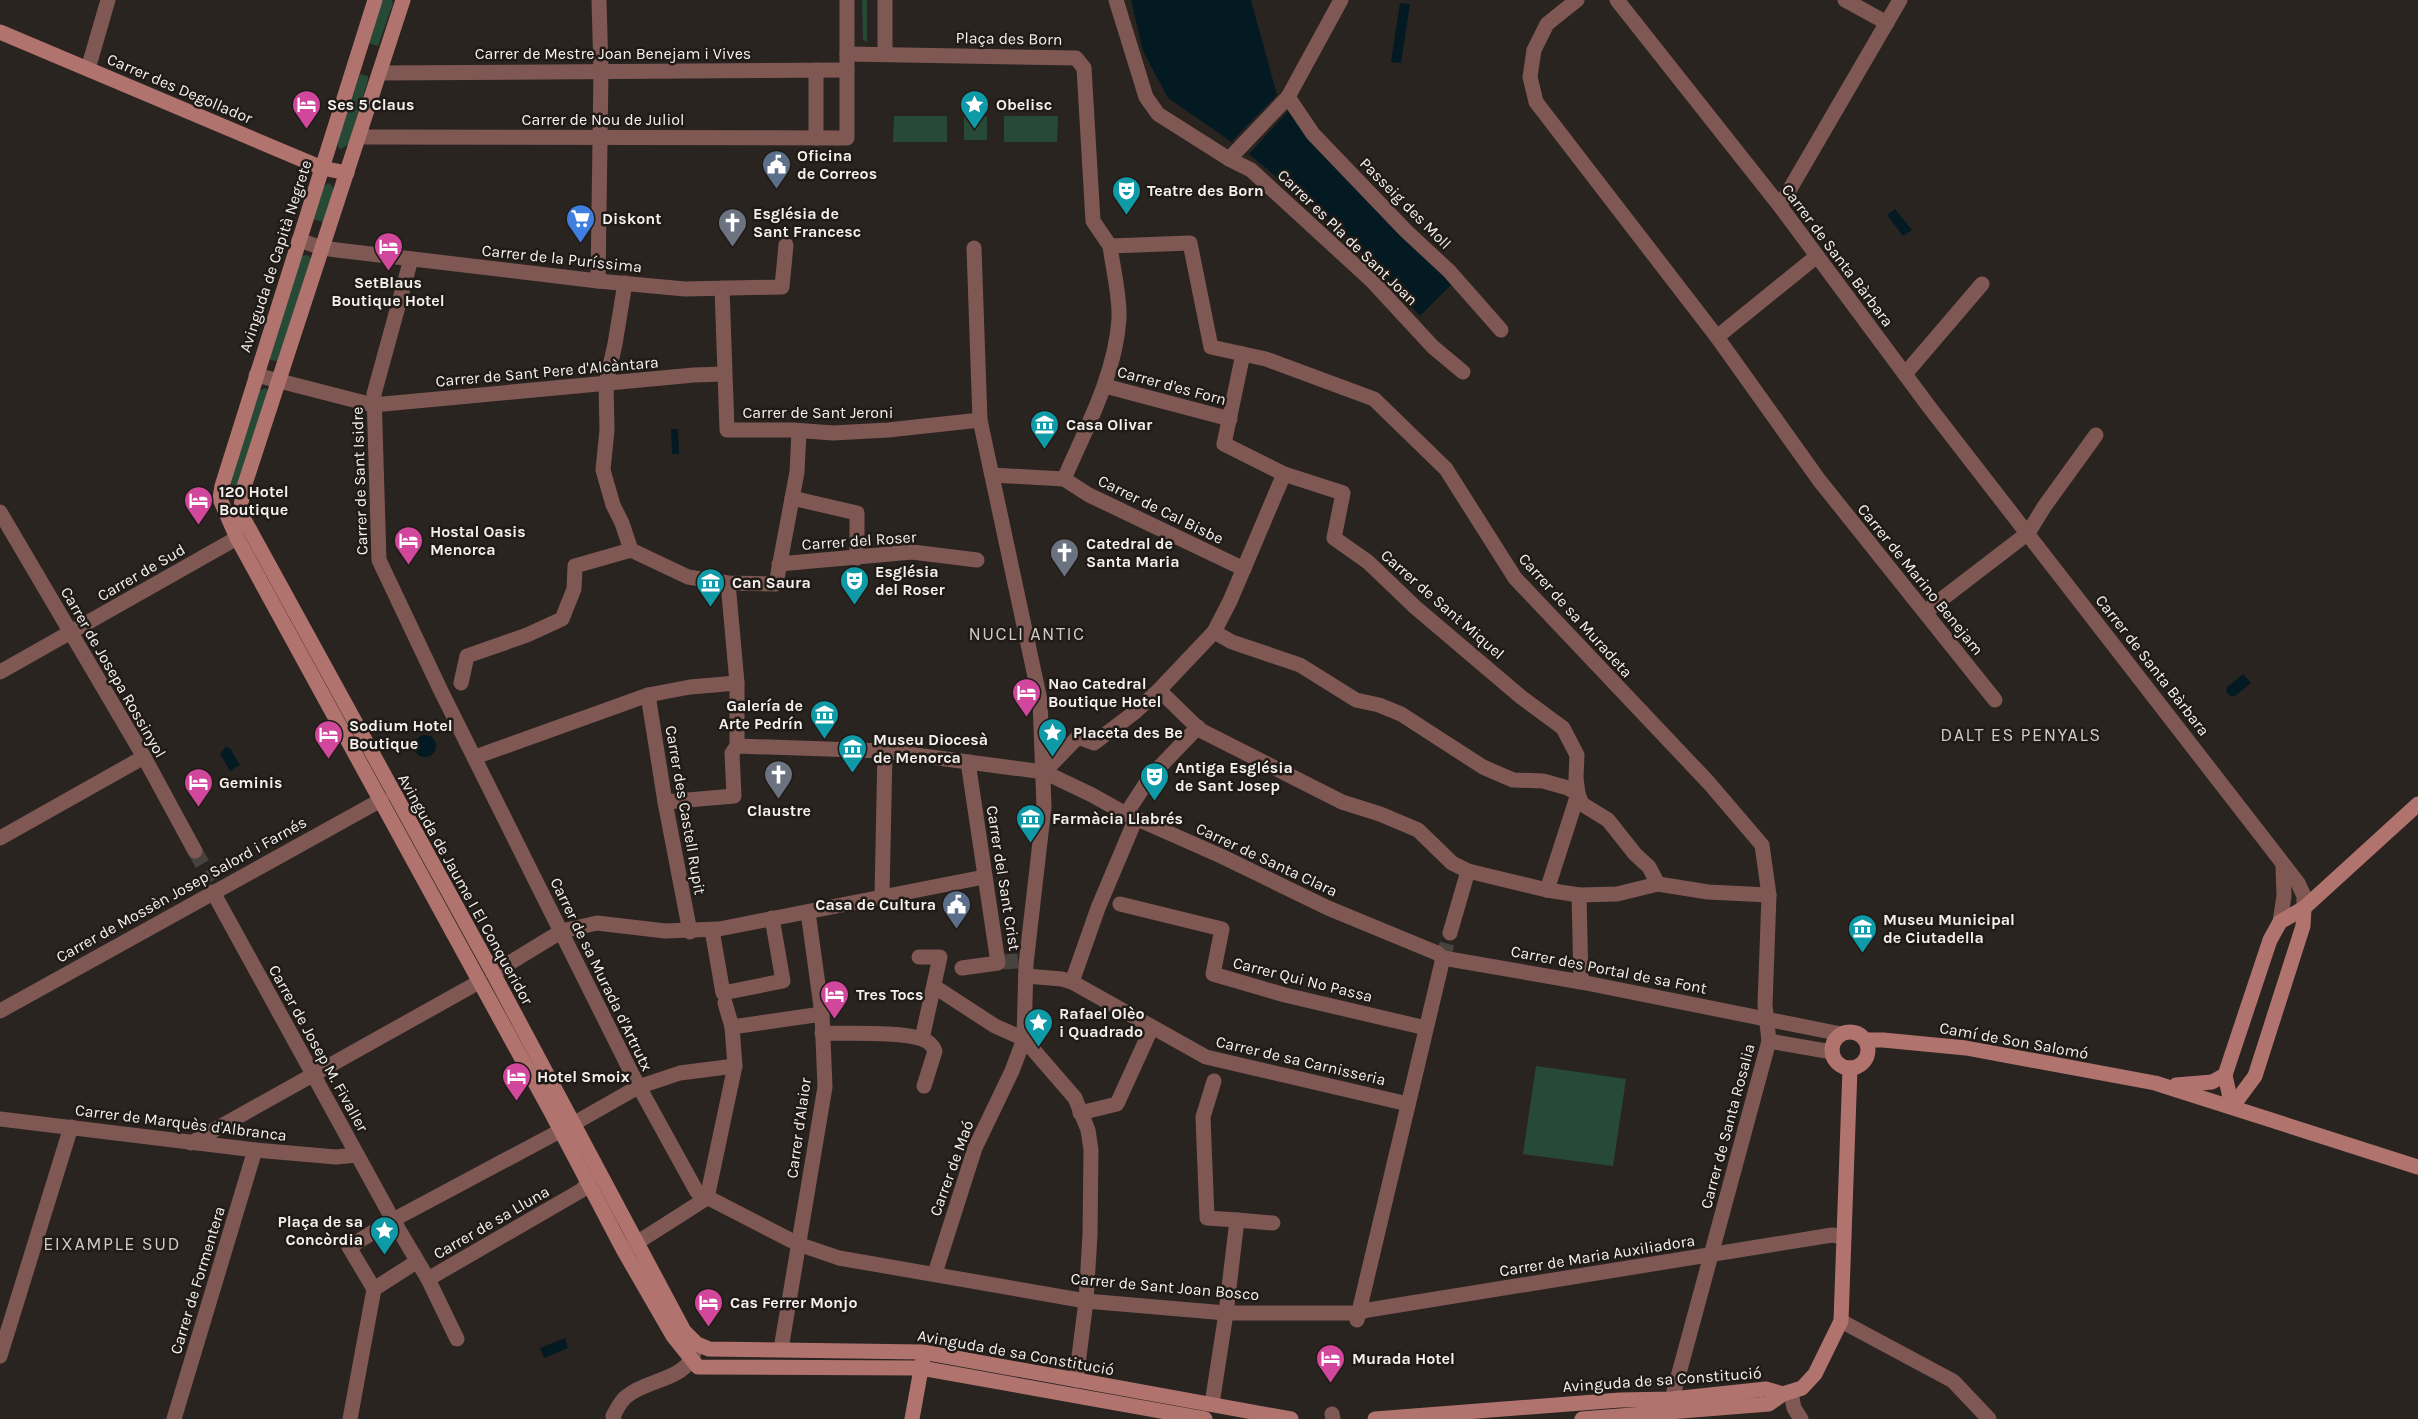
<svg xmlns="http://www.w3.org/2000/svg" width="2418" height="1419" font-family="Karla,sans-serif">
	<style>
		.green { fill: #274a37 }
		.water { fill: #031a23 }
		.pier { fill: #2a2420 }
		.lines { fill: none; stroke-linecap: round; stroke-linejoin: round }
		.street-tunnel { stroke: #48433f; stroke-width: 15; stroke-dasharray: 15 8; stroke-linecap: butt }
		.street { stroke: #7f5854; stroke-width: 15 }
		.secondary { stroke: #b1736e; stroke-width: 15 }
		.labels { text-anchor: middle; stroke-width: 5; stroke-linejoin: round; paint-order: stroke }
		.street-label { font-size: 16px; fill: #f5f1ee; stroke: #201b17 }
		.poi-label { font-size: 16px; font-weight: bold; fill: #f5f1ee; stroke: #201b17; text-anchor: start }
		.neighbourhood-label { font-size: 18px; letter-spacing: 1.5px; fill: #d1cac5; stroke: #201b17 }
	</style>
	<rect width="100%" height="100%" fill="#2a2420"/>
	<g class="green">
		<polygon points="382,0 392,0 393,3 378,46 368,43"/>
		<polygon points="862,0 867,0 867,42 863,40"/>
		<polygon points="360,74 368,76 368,80 348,145 341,149 338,147 338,142"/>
		<polygon points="894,116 947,116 947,142 893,142"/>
		<polygon points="1004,116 1058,116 1057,142 1004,142"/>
		<rect x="964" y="117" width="23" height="23"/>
		<polygon points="329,183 333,187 333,191 323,222 312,219 322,187"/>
		<polygon points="307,255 311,258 310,263 279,362 268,359 302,256"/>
		<polygon points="265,388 268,391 239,487 229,484 258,391"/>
		<polygon points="1536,1066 1626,1079 1613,1166 1523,1154"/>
	</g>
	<g class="water">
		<polygon points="1131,0 1251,0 1277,95 1288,111 1320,149 1452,284 1420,316 1346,235 1249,154 1168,98 1143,51"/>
		<polygon points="1400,3 1410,4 1401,63 1391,62"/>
		<polygon points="1895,209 1912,230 1903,236 1887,215"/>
		<polygon points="671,429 678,429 679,454 672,454"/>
		<polygon points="2243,674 2251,683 2235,696 2230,696 2226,692 2227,687"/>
		<circle cx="425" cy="746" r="11"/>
		<polygon points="225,747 230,748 240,765 230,771 220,754"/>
		<polygon points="565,1338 568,1348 544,1358 540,1348"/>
	</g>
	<polygon class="pier" points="1277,95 1288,111 1249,154 1232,141"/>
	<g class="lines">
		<g class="street-tunnel">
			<polyline points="195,851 212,881"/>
			<polyline points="1443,958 1450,933"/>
			<polyline points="1003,962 1019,961"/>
		</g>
		<g class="street">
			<polyline points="1116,0 1146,97 1158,114 1229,159 1251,170 1371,280 1433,347 1463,372"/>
			<polyline points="1577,0 1547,24 1534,50 1530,77 1536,102 1717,337 1817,256"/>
			<polyline points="1617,0 1780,206 1930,408 2298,883 2304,896 2304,908"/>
			<polyline points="1845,0 1887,23"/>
			<polyline points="847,54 1076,58 1084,68 1093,221 1110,246 1190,243 1211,347 1266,359 1374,399 1446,469 1515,578 1709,783 1762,845 1769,895 1765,1005 1769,1041 1672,1399 1670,1404 1665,1404"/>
			<polyline points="885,54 885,0"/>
			<polyline points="88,69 108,0"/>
			<polyline points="816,70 816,138"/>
			<polyline points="379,73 847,70"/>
			<polyline points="1288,97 1313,134 1406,231 1449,271 1501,330"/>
			<polyline points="358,137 847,138 847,0"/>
			<polyline points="1229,159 1288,97 1341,0"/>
			<polyline points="1780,206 1900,0"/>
			<polyline points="299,240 322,248 337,250 598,281 685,289 782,287 786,245"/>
			<polyline points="411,259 374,394 379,560 440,689 632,1074 697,1192 798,1244 839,1258 1086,1301 1226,1313 1357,1313 1368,1310 1832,1235 1844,1237"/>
			<polyline points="598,281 601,71 599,0"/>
			<polyline points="625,283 615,344 606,384 607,430 603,470 613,505 622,523 631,550"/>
			<polyline points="722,288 727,430 793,430 833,433 888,430 980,420"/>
			<polyline points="1717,337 1819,480 1995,700"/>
			<polyline points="1243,354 1224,444 1284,474 1343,493 1334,538 1368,562 1415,607 1521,697 1563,728 1577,755 1576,778 1578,794 1547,890"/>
			<polyline points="1905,374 1982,284"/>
			<polyline points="256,375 373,405 694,375 724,374"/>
			<polyline points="1105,386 1230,419"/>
			<polyline points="992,475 1064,479 1089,495 1244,569"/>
			<path d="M1064,479C1086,428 1115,376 1119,319C1120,296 1113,269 1110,246"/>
			<polyline points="792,498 857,513 857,558"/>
			<polyline points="0,512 144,757 195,851"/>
			<polyline points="779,564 912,552 977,560"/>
			<polyline points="1925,612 2028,533 2044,507 2096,435"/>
			<polyline points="1214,632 1232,642 1300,665 1356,700 1379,705 1401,714 1483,767 1513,780 1543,781 1568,788 1578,794 1582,804 1608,820 1635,854 1649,867 1658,884"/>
			<polyline points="0,672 237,538"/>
			<polyline points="461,683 467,656 527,635 562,619 574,589 575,566 631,550 688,577 728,583 776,584 797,472 799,431"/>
			<polyline points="1159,690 1200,730 1342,802 1380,814 1418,830 1452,863 1468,871 1547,890 1579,895 1617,894 1658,884 1708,892 1769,895"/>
			<polyline points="648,695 665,802 690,932"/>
			<polyline points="737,746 885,751 1044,772 1092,795 1126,814 1221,856 1328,908 1437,953 1443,958"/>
			<polyline points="478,756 648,695 690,687 737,683"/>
			<polyline points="1044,772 1078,737 1094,743 1135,712 1159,690 1214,632 1230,601 1284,474"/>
			<polyline points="665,802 734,796 732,753 737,746 737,683 728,583"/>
			<polyline points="1126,814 1150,777 1198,727"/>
			<polyline points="0,838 144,757"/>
			<polyline points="213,892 393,1220 573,1124 638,1087 680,1073 735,1066"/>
			<polyline points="1579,895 1581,982"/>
			<polyline points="882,896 885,751"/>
			<polyline points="1120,904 1222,929 1213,974 1285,995 1426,1028"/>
			<polyline points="2280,922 2284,896 2283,866"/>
			<polyline points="712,930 723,993 783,981 772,918"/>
			<polyline points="1450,933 1468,871"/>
			<polyline points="919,957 940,957 922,1039"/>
			<polyline points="1443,958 1581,982 1841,1034"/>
			<polyline points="962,968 998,963 968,762"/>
			<polyline points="493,973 562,931 597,923 665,931 719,929 984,877"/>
			<polyline points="1026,976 1062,979 1072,982 1206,1057 1408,1104"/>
			<polyline points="1072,982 1098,908 1136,818"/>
			<polyline points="935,987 995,1026 1024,1039 1075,1098 1088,1130 1091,1150 1090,1235 1086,1301 1076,1380"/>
			<polyline points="0,1011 381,800"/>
			<polyline points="732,1027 822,1014"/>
			<path d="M822,1033C847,1034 900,1031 922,1039C928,1041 933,1046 935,1051L924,1086"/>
			<polyline points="1769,1041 1832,1052"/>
			<polyline points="1080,1113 1117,1104 1152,1027"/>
			<polyline points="0,1119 255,1150 336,1157 357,1155"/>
			<polyline points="191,1143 479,982"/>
			<polyline points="1237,1220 1273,1223"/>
			<polyline points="627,1249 707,1198 735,1066 732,1027 725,1003"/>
			<polyline points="416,1262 374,1289 349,1247 393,1220 428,1279 582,1190 588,1182"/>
			<polyline points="937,1267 975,1148 1012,1071 1024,1039 1026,964 1044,807 1040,700 980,420 974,248"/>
			<polyline points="428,1279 457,1339"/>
			<polyline points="1357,1320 1443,958"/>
			<polyline points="1841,1321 1953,1381 1989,1419"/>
			<polyline points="781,1349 825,1087 822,1014 808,912"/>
			<polyline points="0,1356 71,1127"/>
			<polyline points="1791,1393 1794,1408 1801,1419"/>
			<polyline points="1212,1404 1226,1313 1237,1220 1207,1218 1203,1117 1214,1081"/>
			<polyline points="1332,1414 1333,1419"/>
			<polyline points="174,1419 255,1150"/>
			<polyline points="350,1419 374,1289"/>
			<path d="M614,1419L613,1416C617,1409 621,1400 627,1396C649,1378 687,1381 695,1350"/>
		</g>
		<g class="secondary">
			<polyline points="375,0 222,486 220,499 237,538 551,1112 624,1251 673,1336 698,1367 921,1368 1205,1419"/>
			<polyline points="403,0 242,493 241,514 493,973 684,1331 697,1344 709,1349 923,1352 1291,1419"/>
			<polyline points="0,32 322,168 347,173"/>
			<circle cx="1850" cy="1050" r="18"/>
			<polyline points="1866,1040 1883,1040 1966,1048 2155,1083 2418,1167"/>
			<polyline points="2176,1085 2212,1082 2225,1075"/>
			<polyline points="2232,1107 2225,1075 2270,940 2280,922 2304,908 2418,804"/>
			<polyline points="2232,1107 2255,1076 2303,926 2304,908"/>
			<polyline points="912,1419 923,1358"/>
			<polyline points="1375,1419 1620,1400 1672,1399 1766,1389 1783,1394"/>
			<polyline points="1582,1419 1769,1404 1783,1394 1802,1388 1815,1374 1841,1321 1850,1068"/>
		</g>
	</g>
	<defs>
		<symbol id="hotel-pin" viewBox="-11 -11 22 30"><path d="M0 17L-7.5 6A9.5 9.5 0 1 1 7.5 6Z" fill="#d1479c" stroke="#201b17"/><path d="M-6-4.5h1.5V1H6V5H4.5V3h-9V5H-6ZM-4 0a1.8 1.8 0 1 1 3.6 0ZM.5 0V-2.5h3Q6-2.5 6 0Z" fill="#fff"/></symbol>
		<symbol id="sight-pin" viewBox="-11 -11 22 30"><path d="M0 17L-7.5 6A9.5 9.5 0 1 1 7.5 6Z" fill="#0f9aa8" stroke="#201b17"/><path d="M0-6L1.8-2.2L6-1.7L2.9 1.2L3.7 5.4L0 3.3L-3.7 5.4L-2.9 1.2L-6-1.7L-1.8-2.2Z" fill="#fff"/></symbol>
		<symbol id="civic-pin" viewBox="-11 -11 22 30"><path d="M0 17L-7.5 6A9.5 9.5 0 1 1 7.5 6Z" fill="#5c6f8a" stroke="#201b17"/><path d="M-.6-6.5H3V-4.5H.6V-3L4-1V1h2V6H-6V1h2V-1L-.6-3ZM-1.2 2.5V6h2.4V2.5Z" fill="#fff"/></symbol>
		<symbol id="theatre-pin" viewBox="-11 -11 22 30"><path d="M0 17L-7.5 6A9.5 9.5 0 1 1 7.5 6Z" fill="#0f9aa8" stroke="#201b17"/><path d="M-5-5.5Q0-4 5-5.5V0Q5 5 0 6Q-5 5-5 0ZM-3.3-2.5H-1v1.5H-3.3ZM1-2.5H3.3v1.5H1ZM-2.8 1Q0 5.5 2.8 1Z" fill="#fff"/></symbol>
		<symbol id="supermarket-pin" viewBox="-11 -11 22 30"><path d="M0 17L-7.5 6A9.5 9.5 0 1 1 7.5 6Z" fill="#3f7fe0" stroke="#201b17"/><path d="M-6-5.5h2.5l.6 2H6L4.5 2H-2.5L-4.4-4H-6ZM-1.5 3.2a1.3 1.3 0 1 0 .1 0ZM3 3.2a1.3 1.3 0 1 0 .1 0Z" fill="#fff"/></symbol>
		<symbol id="church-pin" viewBox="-11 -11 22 30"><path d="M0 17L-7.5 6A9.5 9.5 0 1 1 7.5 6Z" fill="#6b7280" stroke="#201b17"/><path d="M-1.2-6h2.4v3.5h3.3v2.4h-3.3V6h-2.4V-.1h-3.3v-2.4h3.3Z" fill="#fff"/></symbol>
		<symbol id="museum-pin" viewBox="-11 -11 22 30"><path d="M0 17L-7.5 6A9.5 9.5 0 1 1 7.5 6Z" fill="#0f9aa8" stroke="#201b17"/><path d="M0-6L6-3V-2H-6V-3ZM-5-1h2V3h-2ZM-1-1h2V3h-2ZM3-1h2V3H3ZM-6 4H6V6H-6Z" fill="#fff"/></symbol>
	</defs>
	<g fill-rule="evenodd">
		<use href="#hotel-pin" x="290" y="88" width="33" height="45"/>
		<use href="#sight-pin" x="958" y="88" width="33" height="45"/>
		<use href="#civic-pin" x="760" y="148" width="33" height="45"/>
		<use href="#theatre-pin" x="1110" y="174" width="33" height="45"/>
		<use href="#supermarket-pin" x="564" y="202" width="33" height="45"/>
		<use href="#church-pin" x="716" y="206" width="33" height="45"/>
		<use href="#hotel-pin" x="372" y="230" width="33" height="45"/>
		<use href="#museum-pin" x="1028" y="408" width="33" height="45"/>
		<use href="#hotel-pin" x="182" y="484" width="33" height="45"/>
		<use href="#hotel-pin" x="392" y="524" width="33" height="45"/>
		<use href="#church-pin" x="1048" y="536" width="33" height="45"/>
		<use href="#theatre-pin" x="838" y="564" width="33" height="45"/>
		<use href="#museum-pin" x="694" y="566" width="33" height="45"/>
		<use href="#hotel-pin" x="1010" y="676" width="33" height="45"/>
		<use href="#museum-pin" x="808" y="698" width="33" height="45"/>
		<use href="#sight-pin" x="1036" y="716" width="33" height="45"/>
		<use href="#hotel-pin" x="312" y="718" width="33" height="45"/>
		<use href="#museum-pin" x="836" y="732" width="33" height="45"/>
		<use href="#church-pin" x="762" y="758" width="33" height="45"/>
		<use href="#theatre-pin" x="1138" y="760" width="33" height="45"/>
		<use href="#hotel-pin" x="182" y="766" width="33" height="45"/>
		<use href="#museum-pin" x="1014" y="802" width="33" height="45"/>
		<use href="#civic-pin" x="940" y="888" width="33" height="45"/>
		<use href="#museum-pin" x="1846" y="912" width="33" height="45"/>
		<use href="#hotel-pin" x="818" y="978" width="33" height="45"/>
		<use href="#sight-pin" x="1022" y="1006" width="33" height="45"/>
		<use href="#hotel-pin" x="500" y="1060" width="33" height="45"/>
		<use href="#sight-pin" x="368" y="1214" width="33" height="45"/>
		<use href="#hotel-pin" x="692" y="1286" width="33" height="45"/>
		<use href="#hotel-pin" x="1314" y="1342" width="33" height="45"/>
	</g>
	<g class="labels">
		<g class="street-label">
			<text transform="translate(1009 38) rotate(1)" y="6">Plaça des Born</text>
			<text x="613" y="59">Carrer de Mestre Joan Benejam i Vives</text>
			<text transform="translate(180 88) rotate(23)" y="6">Carrer des Degollador</text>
			<text x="603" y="125">Carrer de Nou de Juliol</text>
			<text transform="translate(1406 203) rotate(45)" y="6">Passeig des Moll</text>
			<text transform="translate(1348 237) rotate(44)" y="6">Carrer es Pla de Sant Joan</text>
			<text transform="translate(1838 255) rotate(53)" y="6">Carrer de Santa Bàrbara</text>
			<text transform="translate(275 256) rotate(-72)" y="6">Avinguda de Capità Negrete</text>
			<text transform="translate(562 258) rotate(6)" y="6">Carrer de la Puríssima</text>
			<text transform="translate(547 371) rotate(-5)" y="6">Carrer de Sant Pere d'Alcàntara</text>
			<text transform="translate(1172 385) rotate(15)" y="6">Carrer d'es Forn</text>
			<text x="818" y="418">Carrer de Sant Jeroni</text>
			<text transform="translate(359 481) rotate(-92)" y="6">Carrer de Sant Isidre</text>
			<text transform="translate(1161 509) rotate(26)" y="6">Carrer de Cal Bisbe</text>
			<text transform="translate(859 540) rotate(-4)" y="6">Carrer del Roser</text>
			<text transform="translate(141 572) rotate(-30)" y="6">Carrer de Sud</text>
			<text transform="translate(1921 579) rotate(51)" y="6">Carrer de Marino Benejam</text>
			<text transform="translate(1443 604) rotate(41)" y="6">Carrer de Sant Miquel</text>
			<text transform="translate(1576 615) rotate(48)" y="6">Carrer de sa Muradeta</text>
			<text transform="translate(2153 665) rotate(52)" y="6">Carrer de Santa Bàrbara</text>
			<text transform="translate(114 672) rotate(60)" y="6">Carrer de Josepa Rossinyol</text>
			<text transform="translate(686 810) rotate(80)" y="6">Carrer des Castell Rupit</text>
			<text transform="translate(1267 859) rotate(25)" y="6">Carrer de Santa Clara</text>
			<text transform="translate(1004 878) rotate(81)" y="6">Carrer del Sant Crist</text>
			<text transform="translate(181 889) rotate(-29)" y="6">Carrer de Mossèn Josep Salord i Farnés</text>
			<text transform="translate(466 889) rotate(61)" y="6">Avinguda de Jaume I El Conqueridor</text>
			<text transform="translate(1609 969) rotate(11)" y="6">Carrer des Portal de sa Font</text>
			<text transform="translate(602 974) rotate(64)" y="6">Carrer de sa Murada d'Artrutx</text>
			<text transform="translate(1303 979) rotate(14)" y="6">Carrer Qui No Passa</text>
			<text transform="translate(2014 1040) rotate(10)" y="6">Camí de Son Salomó</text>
			<text transform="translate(319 1048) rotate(61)" y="6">Carrer de Josep M. Fivaller</text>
			<text transform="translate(1301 1060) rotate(13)" y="6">Carrer de sa Carnisseria</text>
			<text transform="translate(181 1122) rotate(7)" y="6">Carrer de Marquès d'Albranca</text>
			<text transform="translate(1727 1126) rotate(-75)" y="6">Carrer de Santa Rosalia</text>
			<text transform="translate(798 1128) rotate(-82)" y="6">Carrer d'Alaior</text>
			<text transform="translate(951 1168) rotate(-70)" y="6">Carrer de Maó</text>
			<text transform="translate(491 1222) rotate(-30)" y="6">Carrer de sa Lluna</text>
			<text transform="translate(1597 1255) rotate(-9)" y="6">Carrer de Maria Auxiliadora</text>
			<text transform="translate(197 1280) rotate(-73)" y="6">Carrer de Formentera</text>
			<text transform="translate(1165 1286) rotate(5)" y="6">Carrer de Sant Joan Bosco</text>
			<text transform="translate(1016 1352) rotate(10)" y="6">Avinguda de sa Constitució</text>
			<text transform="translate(1662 1379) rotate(-4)" y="6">Avinguda de sa Constitució</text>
		</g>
		<g class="poi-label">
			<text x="327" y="110">Ses 5 Claus</text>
			<text x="996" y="110">Obelisc</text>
			<text x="797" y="161">Oficina<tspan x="797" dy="18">de Correos</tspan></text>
			<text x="1147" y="196">Teatre des Born</text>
			<text x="753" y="219">Església de<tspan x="753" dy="18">Sant Francesc</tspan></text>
			<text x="602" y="224">Diskont</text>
			<text x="388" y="288" text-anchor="middle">SetBlaus<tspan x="388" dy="18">Boutique Hotel</tspan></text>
			<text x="1066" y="430">Casa Olivar</text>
			<text x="219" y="497">120 Hotel<tspan x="219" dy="18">Boutique</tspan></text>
			<text x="430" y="537">Hostal Oasis<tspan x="430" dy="18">Menorca</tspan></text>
			<text x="1086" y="549">Catedral de<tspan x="1086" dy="18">Santa Maria</tspan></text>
			<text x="875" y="577">Església<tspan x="875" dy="18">del Roser</tspan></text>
			<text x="732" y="588">Can Saura</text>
			<text x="1048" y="689">Nao Catedral<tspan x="1048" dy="18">Boutique Hotel</tspan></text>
			<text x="803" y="711" text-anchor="end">Galería de<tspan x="803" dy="18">Arte Pedrín</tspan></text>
			<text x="349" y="731">Sodium Hotel<tspan x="349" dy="18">Boutique</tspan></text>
			<text x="1073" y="738">Placeta des Be</text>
			<text x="873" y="745">Museu Diocesà<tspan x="873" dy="18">de Menorca</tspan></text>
			<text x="1175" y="773">Antiga Església<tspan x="1175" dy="18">de Sant Josep</tspan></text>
			<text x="219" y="788">Geminis</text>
			<text x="779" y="816" text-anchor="middle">Claustre</text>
			<text x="1052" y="824">Farmàcia Llabrés</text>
			<text x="936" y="910" text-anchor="end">Casa de Cultura</text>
			<text x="1883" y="925">Museu Municipal<tspan x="1883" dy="18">de Ciutadella</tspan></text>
			<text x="856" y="1000">Tres Tocs</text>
			<text x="1059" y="1019">Rafael Olèo<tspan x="1059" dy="18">i Quadrado</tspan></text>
			<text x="537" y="1082">Hotel Smoix</text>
			<text x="363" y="1227" text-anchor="end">Plaça de sa<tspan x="363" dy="18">Concòrdia</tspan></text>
			<text x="730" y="1308">Cas Ferrer Monjo</text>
			<text x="1352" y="1364">Murada Hotel</text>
		</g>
		<g class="neighbourhood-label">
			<text x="1027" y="640">NUCLI ANTIC</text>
			<text x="2021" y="741">DALT ES PENYALS</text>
			<text x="112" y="1250">EIXAMPLE SUD</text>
		</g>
	</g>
</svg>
